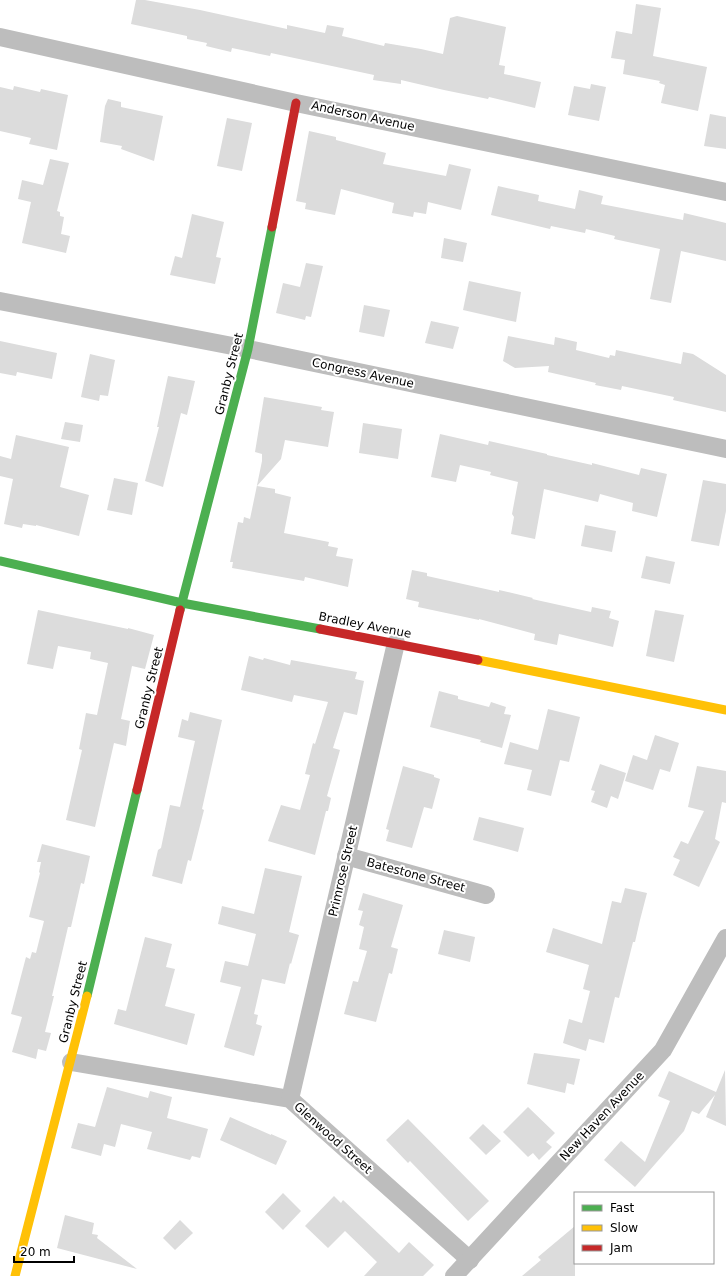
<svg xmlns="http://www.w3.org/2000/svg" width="726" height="1276" font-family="'DejaVu Sans',sans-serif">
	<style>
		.building { fill: #dcdcdc }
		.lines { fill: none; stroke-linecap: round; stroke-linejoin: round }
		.street { stroke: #bdbdbd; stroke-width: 18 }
		.fast { stroke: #4caf50; stroke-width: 9 }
		.slow { stroke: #ffc107; stroke-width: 9 }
		.jam { stroke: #c62828; stroke-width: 9 }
		.labels { text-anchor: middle; stroke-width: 4; stroke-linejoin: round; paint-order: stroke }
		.street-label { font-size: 12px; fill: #000; stroke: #fff }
	</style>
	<rect width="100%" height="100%" fill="#fff"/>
	<g class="building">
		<polygon points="136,0 145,0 200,10 287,29 287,25 325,33 327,25 344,28 342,36 384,46 385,43 421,49 443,54 450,18 457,16 506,27 499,65 505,66 504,74 541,82 535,108 489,97 488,99 444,90 401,80 401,84 373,80 374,75 271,53 270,56 232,48 231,52 206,46 207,43 187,39 187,36 131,24"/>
		<polygon points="636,4 661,8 653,56 707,67 698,111 661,103 665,85 659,83 660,81 623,74 625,60 611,58 616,31 632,34"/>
		<polygon points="591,84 606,87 599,121 568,115 574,86 590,89"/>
		<polygon points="14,86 40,92 41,89 68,95 57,150 29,144 31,138 0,131 0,87 13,90"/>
		<polygon points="108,99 121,102 121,107 163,116 154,161 121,149 122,146 100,142 105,106"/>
		<polygon points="710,114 726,117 726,149 704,146"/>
		<polygon points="227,118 252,123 242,171 217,166"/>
		<polygon points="309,131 336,137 336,140 386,153 383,164 446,176 449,164 471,169 461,210 428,202 426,214 414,212 413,217 392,213 394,203 341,189 335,215 305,209 306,203 296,201"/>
		<polygon points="50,159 69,163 57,211 60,212 60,216 64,217 61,234 70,236 66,253 22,243 31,202 18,199 22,180 43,185"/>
		<polygon points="498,186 539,195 538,201 575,209 579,190 603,196 601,204 678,219 683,220 684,213 726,223 726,261 681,251 671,303 650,299 660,249 614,239 615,236 586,229 585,233 551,226 550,229 491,215"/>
		<polygon points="192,214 224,222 216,257 221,258 215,284 170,275 175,256 182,258"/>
		<polygon points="444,238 467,243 463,262 441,258"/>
		<polygon points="306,263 323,266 311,317 306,316 305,320 276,313 283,283 300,287"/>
		<polygon points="469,281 521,292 516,322 463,310"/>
		<polygon points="364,305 390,310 384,337 359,332"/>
		<polygon points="431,321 459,327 453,349 425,343"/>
		<polygon points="508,336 554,345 555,337 577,342 576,350 609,358 610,355 615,356 616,350 681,364 683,352 693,354 726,375 726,412 673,400 674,397 622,386 621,390 595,385 596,383 548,372 549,366 515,368 503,361"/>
		<polygon points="0,341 57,353 52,379 17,372 16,376 0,373"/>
		<polygon points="90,354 115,360 108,396 100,395 99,401 81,397"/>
		<polygon points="168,376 195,381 187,415 181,413 163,487 145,481 159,427 157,427"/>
		<polygon points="264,397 322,407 321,410 334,412 328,447 285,440 281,459 257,486 275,489 275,493 291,497 284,533 329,542 328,546 338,548 336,556 353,559 348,587 305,577 304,581 232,568 233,562 230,562 238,522 243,523 244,517 250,519 262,461 262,454 255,452"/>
		<polygon points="65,422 83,425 80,442 61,439"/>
		<polygon points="363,423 402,429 398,459 359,453"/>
		<polygon points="440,434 488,445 489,441 547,454 547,455 592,465 592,463 639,475 641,468 667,474 657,517 632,511 633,503 600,494 598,502 544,489 535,539 511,534 514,517 512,514 518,482 490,475 491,472 460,465 456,482 431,477"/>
		<polygon points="16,435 69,447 60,487 89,495 79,536 36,525 36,526 23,524 22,528 4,524 13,479 0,476 0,456 11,459"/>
		<polygon points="114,478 138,483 132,515 107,510"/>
		<polygon points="703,480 726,484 726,511 719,546 691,541"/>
		<polygon points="585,525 616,531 612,552 581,546"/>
		<polygon points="646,556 675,562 670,584 641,578"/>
		<polygon points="412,570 427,573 427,576 499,592 499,590 533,598 532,599 591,612 592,607 611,611 609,618 619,621 613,647 559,634 557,645 534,640 535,634 479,619 479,620 418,607 419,602 406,599"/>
		<polygon points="38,610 128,629 128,628 154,635 145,669 132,666 121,719 130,721 126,746 114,743 95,827 66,820 82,750 79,749 86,713 97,715 108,663 90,659 91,652 58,646 53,669 27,664"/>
		<polygon points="655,610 684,615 674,662 646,656"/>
		<polygon points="249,656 263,660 264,658 290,665 291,660 357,672 355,679 364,681 357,715 344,712 333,748 340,750 327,796 331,798 328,811 326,811 315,855 268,841 281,805 300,810 310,775 305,774 313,743 315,744 328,702 294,695 292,702 241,690"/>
		<polygon points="439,691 458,696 458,699 489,707 491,702 506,707 504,714 511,715 502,748 480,742 481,740 430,727"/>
		<polygon points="548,709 580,717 569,762 560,760 551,796 527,790 532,770 504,764 510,742 538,750"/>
		<polygon points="190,712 222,720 202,809 204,810 191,861 188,860 182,884 152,876 158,850 161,848 170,805 180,807 195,741 178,737 182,719 188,721"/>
		<polygon points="655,735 679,743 670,772 660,769 653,790 625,781 633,755 647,760"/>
		<polygon points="600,764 626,773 618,799 611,796 607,808 591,802 595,791 591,790"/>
		<polygon points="403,766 434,775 434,777 440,779 432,809 424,807 412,848 386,841 389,830 386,829"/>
		<polygon points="697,766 726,771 726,803 722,802 715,839 720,842 699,887 673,875 680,860 673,857 681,841 688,844 704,811 688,807"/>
		<polygon points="479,817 524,828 518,852 473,840"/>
		<polygon points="42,844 90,856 84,884 81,883 71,927 68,927 52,996 54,996 45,1032 51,1033 46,1051 38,1049 36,1059 12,1052 22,1017 11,1014 26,957 30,959 32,952 36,953 44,921 29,917 40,873 39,872 41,862 37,862"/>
		<polygon points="265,868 302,876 289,932 299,935 291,964 290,963 285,984 262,979 254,1014 258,1015 256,1024 262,1026 254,1056 224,1047 241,987 220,982 225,961 248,966 256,934 218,924 222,906 254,914"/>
		<polygon points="625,888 647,893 640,920 635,942 633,942 619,998 615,997 604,1043 589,1039 586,1051 563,1043 569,1019 582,1023 590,991 583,989 589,965 546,952 553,928 602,944 612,901 621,903"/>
		<polygon points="363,893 403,905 391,947 398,949 392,974 389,973 376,1022 344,1014 353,981 358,982 367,951 359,949 364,927 359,925 363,911 358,910"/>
		<polygon points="444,930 475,937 470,962 438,954"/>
		<polygon points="145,937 172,944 166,967 175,969 165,1006 195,1014 187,1045 114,1024 118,1009 126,1011"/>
		<polygon points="534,1053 580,1059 574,1085 567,1083 565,1093 527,1084"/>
		<polygon points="725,1070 726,1126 706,1117 715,1095 699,1114 692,1111 684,1131 635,1187 604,1160 621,1141 645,1162 670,1101 658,1096 669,1071 716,1092"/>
		<polygon points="107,1087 148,1098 150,1091 172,1097 167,1118 208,1129 200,1158 192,1156 190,1160 147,1149 152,1132 121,1124 115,1147 104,1144 101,1156 71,1148 78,1123 95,1127"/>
		<polygon points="528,1107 555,1133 546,1142 552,1147 539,1160 533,1153 528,1157 503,1132"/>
		<polygon points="230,1117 271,1135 271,1134 287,1141 276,1165 220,1140"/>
		<polygon points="408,1119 489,1201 468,1221 410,1161 408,1163 386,1140"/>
		<polygon points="483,1124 501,1141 486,1155 469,1138"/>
		<polygon points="283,1193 301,1211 283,1230 265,1212"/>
		<polygon points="334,1196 341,1203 343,1200 399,1253 409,1242 434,1265 423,1276 364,1276 377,1262 345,1231 328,1248 305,1226"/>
		<polygon points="65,1215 94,1223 92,1234 98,1235 97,1238 137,1269 57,1248"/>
		<polygon points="180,1220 193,1233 175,1250 163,1238"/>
		<polygon points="575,1226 575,1276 522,1276 541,1260 538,1257"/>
	</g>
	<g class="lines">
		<g class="street">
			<polyline points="0,37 296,103 726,192"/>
			<polyline points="0,301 248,349 726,449"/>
			<polyline points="346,856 486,895"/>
			<polyline points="71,1062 290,1099 470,1260"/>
			<polyline points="290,1099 396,643"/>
			<polyline points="454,1276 663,1050 726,938"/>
		</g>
		<g class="fast">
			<polyline points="0,561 182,603 320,629"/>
			<polyline points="180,610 248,349 272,227"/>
			<polyline points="87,996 137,790"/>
		</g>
		<g class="slow">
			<polyline points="478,660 726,710"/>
			<polyline points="15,1276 87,996"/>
		</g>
		<g class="jam">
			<polyline points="272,227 296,103"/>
			<polyline points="320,629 478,660"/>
			<polyline points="137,790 180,610"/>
		</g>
	</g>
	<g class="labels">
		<g class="street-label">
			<text transform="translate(363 116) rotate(12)" y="4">Anderson Avenue</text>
			<text transform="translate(363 373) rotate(12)" y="4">Congress Avenue</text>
			<text transform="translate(229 374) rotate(-76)" y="4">Granby Street</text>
			<text transform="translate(365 625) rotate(11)" y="4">Bradley Avenue</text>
			<text transform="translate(149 688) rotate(-76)" y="4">Granby Street</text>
			<text transform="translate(343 871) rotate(-77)" y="4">Primrose Street</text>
			<text transform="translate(416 875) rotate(15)" y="4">Batestone Street</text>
			<text transform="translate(73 1002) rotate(-76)" y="4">Granby Street</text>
			<text transform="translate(602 1116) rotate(-47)" y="4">New Haven Avenue</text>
			<text transform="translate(333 1138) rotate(42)" y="4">Glenwood Street</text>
		</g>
	</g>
	<rect x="574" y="1192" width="140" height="72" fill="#ffffff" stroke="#999999"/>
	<rect x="582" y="1205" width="20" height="6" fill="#4caf50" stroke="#999999"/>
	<text x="610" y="1212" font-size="12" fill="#000000">Fast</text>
	<rect x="582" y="1225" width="20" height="6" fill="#ffc107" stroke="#999999"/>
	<text x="610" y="1232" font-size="12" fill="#000000">Slow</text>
	<rect x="582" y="1245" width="20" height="6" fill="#c62828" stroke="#999999"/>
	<text x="610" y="1252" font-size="12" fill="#000000">Jam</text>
	<path d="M14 1256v6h60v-6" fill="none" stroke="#000000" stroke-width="2"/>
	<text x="20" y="1256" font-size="12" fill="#000000" stroke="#ffffff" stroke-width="3" paint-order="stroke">20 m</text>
</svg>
